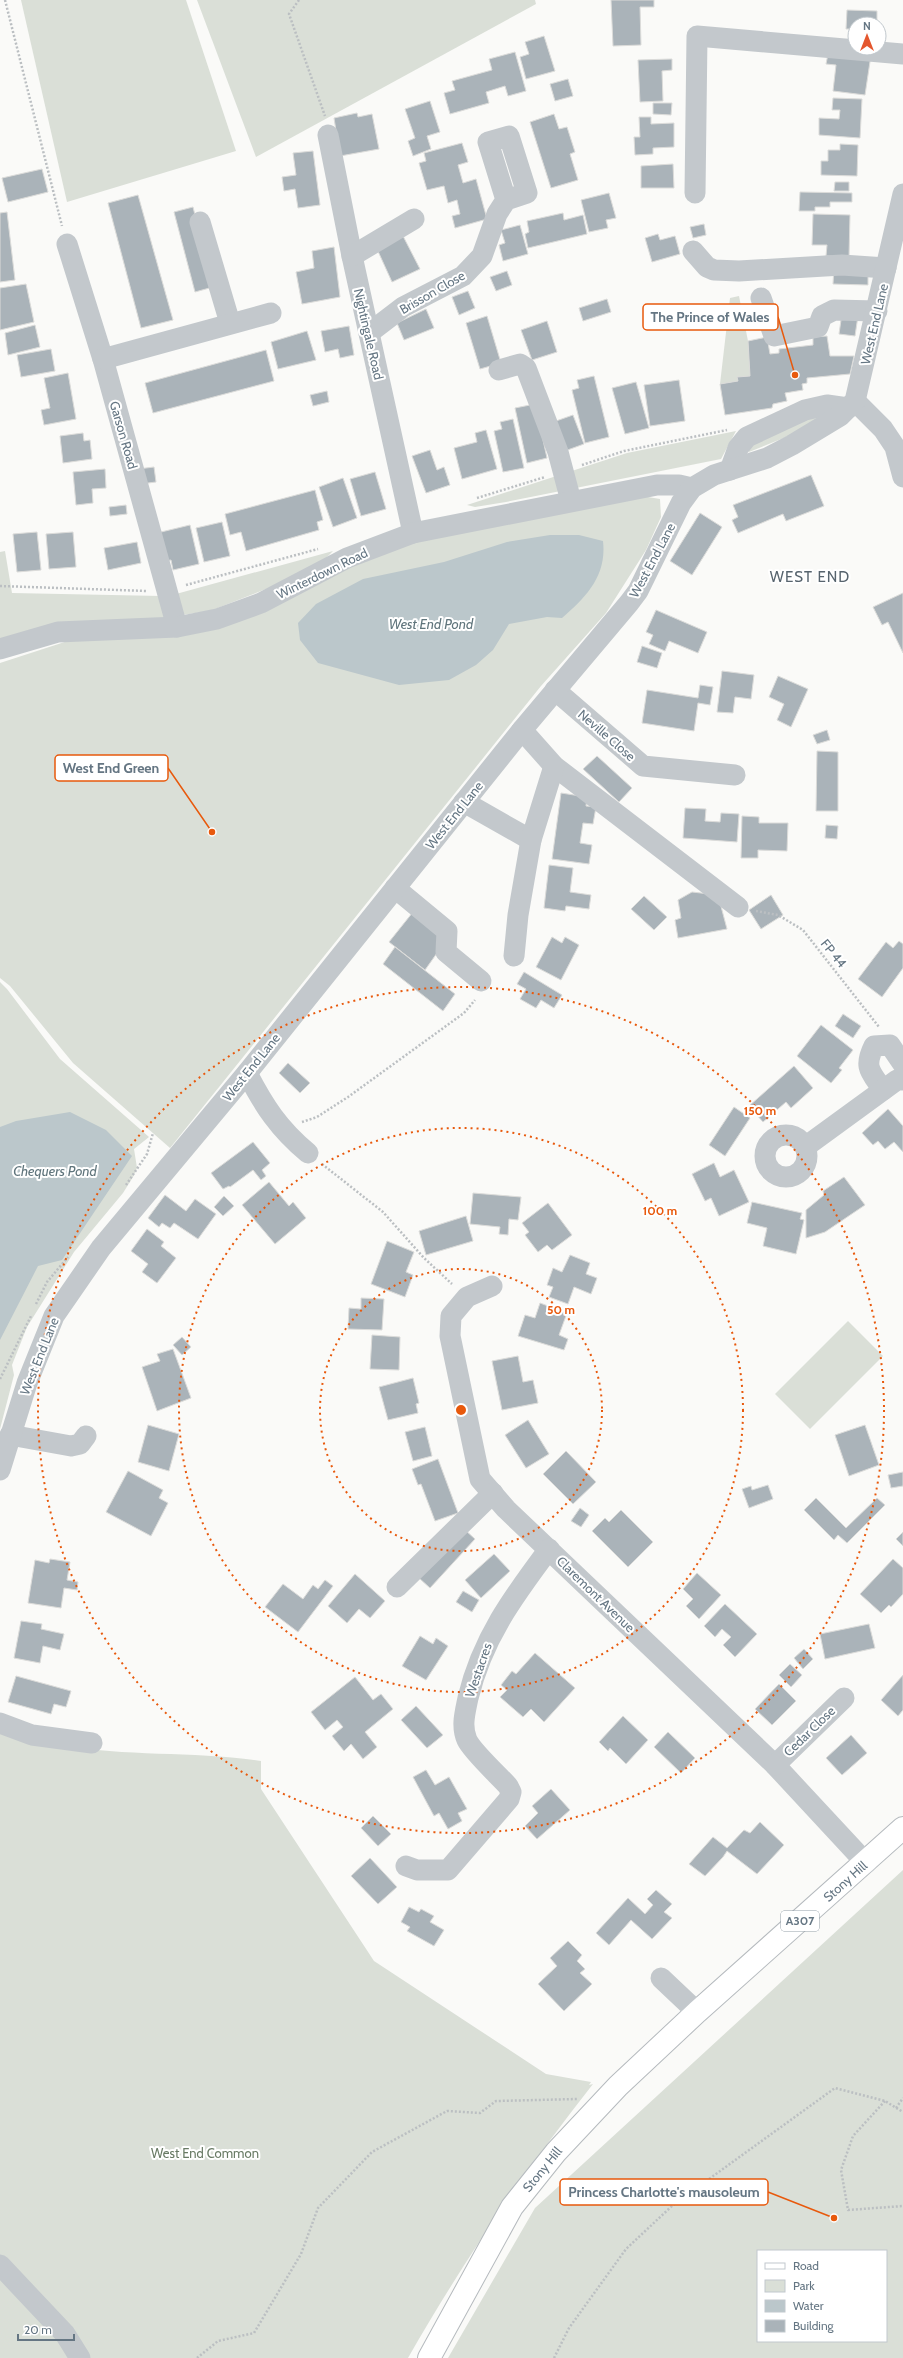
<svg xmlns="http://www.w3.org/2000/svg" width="903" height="2358" font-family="Cabin,sans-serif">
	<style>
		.green { fill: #dadfd7; fill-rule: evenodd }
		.water { fill: #bbc7cb }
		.building { fill: #aab3b9; stroke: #dcdcda }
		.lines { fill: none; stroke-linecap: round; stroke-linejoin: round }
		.major-casing { stroke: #b5babe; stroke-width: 24 }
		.path { stroke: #bbbfc2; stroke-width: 2.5; stroke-dasharray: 2 2; stroke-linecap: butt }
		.minor { stroke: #c3c8cc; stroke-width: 21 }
		.major { stroke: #fff; stroke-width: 22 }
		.ring { fill: none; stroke: #e8590c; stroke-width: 2; stroke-dasharray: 2 4 }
		.labels { text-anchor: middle; stroke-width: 4; stroke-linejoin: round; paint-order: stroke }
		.shield { fill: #fff; stroke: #939fa8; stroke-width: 1 }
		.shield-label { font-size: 12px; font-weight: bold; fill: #657683 }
		.street-label { font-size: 13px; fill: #657683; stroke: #fff }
		.park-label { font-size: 13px; fill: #687a64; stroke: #fff }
		.water-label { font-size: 14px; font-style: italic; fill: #60757c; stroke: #fff }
		.quarter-label { font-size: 15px; letter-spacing: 1px; fill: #57646e; stroke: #fff }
		.centre { fill: #e8590c; stroke: #fff; stroke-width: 2 }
		.ring-label { font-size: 12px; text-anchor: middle; font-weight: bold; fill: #e8590c; stroke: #fff; stroke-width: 4; stroke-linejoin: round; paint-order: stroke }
		.leader { fill: none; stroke: #e8590c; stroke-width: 1.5 }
		.callout-dot { fill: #e8590c; stroke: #fff; stroke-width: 1.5 }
		.callout { fill: #fff; stroke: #e8590c; stroke-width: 1.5 }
		.callout-label { font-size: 14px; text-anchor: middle; font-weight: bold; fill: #657683 }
	</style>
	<rect width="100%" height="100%" fill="#fafaf8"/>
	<g class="green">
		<polygon points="21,0 186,0 236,151 67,202"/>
		<polygon points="197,0 535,0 536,4 256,157"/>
		<polygon points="739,296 748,341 750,376 737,377 738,381 720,384 730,298"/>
		<polygon points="825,414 796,433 749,452 747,446 798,421"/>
		<polygon points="736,431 721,459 506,502 475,507 467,505 627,453"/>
		<polygon points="642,496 660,499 661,517 646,550 606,613 541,686 170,1148 73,1063 10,986 0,978 0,663 80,637 160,633 411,537"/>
		<polygon points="5,551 12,593 161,596 176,594 333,551 324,560 271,587 210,611 0,641 0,552"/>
		<polygon points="0,982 7,989 60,1059 149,1137 134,1149 137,1168 133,1177 123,1193 74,1252 27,1327 12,1365 14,1375 0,1429"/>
		<polygon points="848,1321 883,1356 810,1429 775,1394"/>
		<path d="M0,1727C20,1733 41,1742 61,1745C127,1757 195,1751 261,1761V1789L374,1961L546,2074L591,2082L589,2085L593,2084C525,2170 463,2262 408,2358H0Z"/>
		<path d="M903,1870V2358H448L535,2208ZM758,2251H886V2341H758Z"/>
	</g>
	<g class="water">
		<path d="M550,535H579L603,541C607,576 586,597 562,618L547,617L509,624L493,650L476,665L449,680L399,685L318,663L300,640L298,623L316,604L363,579L444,562L507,542Z"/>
		<polygon points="70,1112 106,1130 132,1156 62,1260 38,1266 0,1340 0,1127 16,1121"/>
	</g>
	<g class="building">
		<polygon points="611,0 654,0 654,7 640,7 641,45 613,46"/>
		<polygon points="847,10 877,11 877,24 855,24 855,29 846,29"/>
		<polygon points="544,36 555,71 526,79 520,57 529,54 525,42"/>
		<polygon points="829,49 871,55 865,95 833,91 836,65 826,64"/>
		<polygon points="515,52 526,91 508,96 505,86 486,92 489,103 450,114 444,93 455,90 452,81 492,70 489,59"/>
		<polygon points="672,59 672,70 662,71 663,101 640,102 638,60"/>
		<polygon points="568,79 573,96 555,101 550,84"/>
		<polygon points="833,98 862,99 860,138 819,135 819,118 839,119 840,110 832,110"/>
		<polygon points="430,101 440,132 427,136 431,149 413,156 408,141 415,138 405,109"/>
		<polygon points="653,103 672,103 671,115 653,114"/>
		<polygon points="357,113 358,117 372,114 379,149 340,156 334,118"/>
		<polygon points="554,114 559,129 567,127 575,152 570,154 578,180 551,188 530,122"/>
		<polygon points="639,117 651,117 651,124 674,123 674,147 653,148 653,154 635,155 634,137 640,137"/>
		<polygon points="462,143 468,162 458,165 463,183 476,179 487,219 455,228 452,216 460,214 457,200 448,203 444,186 427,190 419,163 426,161 424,153"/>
		<polygon points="840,144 858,145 857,176 821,175 821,161 828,161 828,150 840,150"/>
		<polygon points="313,151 320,205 298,208 295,189 284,191 282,177 296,175 293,153"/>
		<polygon points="673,164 674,188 641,188 641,166"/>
		<polygon points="42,169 48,192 8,202 2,178"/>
		<polygon points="835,182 849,182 849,191 834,191"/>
		<polygon points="800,192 852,193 852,202 830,202 830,207 815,207 815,211 799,211"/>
		<polygon points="609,193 616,218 606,220 608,228 589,232 581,200"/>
		<polygon points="138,195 173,320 141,328 108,203"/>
		<polygon points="193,207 213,287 195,292 174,212"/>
		<polygon points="7,212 15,280 0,282 0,213"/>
		<polygon points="563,213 564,220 583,215 587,234 528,248 525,234 529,232 527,221"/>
		<polygon points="813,214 850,215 849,257 826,256 827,245 812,245"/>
		<polygon points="704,224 706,235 693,238 690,227"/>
		<polygon points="520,225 528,254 503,261 499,245 505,243 501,230"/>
		<polygon points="658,234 660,240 675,236 680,254 652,262 645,238"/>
		<polygon points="403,236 420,269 392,282 377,249"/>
		<polygon points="334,247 340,297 302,304 296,272 314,268 312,251"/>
		<polygon points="834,267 868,269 868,285 833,284"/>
		<polygon points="507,271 512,285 496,291 490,277"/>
		<polygon points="26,284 34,322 0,330 0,288"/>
		<polygon points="468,291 475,308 459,315 452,297"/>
		<polygon points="607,299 611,312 583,321 579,308"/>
		<polygon points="426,309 434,328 404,340 397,323"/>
		<polygon points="842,313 858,316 855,336 839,334"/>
		<polygon points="487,316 501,363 480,369 466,323"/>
		<polygon points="547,321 557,352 532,360 521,330"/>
		<polygon points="35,325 40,347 8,355 5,333"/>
		<polygon points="349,326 354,355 340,358 338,349 325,352 321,331"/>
		<polygon points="307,331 316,360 278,369 271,342"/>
		<polygon points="827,336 830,356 854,356 850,374 807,378 807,383 802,384 803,390 785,393 787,401 773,404 772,408 725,415 720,384 738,381 737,377 750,376 748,341 767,337 770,354 779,353 779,349 813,345 813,337"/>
		<polygon points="51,349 55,371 21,377 17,355"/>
		<polygon points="266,350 274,381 153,413 145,383"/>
		<polygon points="68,373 76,419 44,425 41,410 50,408 44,378"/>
		<polygon points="594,376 609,437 585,443 572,390 579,388 577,380"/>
		<polygon points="679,380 685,421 650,426 644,385"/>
		<polygon points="636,382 649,428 625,434 612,388"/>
		<polygon points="327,391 329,402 313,406 310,395"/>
		<polygon points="535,404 547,458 527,463 515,408"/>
		<polygon points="573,415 584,444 562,452 556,421"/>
		<polygon points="513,419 524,468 503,472 494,431 502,429 500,422"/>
		<polygon points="486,430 497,469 462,479 454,448 477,442 475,433"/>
		<polygon points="83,433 84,441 90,440 92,459 63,463 60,436"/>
		<polygon points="430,450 437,470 444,467 450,485 426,493 412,456"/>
		<polygon points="154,467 156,482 140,484 138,469"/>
		<polygon points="105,469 106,488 92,489 93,503 76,505 73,472"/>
		<polygon points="375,472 386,509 361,516 350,479"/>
		<polygon points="811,475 824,506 786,521 783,514 738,533 732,520 738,517 733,505"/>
		<polygon points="343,478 357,518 333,527 319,487"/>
		<polygon points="315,490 323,520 317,522 319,530 246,551 241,532 230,535 225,514"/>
		<polygon points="126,505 127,514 110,516 109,507"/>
		<polygon points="700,513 722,527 692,575 670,561"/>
		<polygon points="222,522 230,556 204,562 196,528"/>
		<polygon points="190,525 199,564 173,570 171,560 164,561 157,533"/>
		<polygon points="37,532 41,570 17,572 13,534"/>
		<polygon points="73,532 76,567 49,569 46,534"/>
		<polygon points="137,542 141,563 108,570 104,548"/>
		<polygon points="903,593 903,653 888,622 882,625 873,607"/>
		<polygon points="656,610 707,632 698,653 669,641 665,651 649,644 653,635 646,632"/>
		<polygon points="642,646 662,653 657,668 637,662"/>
		<polygon points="722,671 754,675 751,699 735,697 733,713 717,712"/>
		<polygon points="778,676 808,689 791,727 777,720 784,704 769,697"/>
		<polygon points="700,685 713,687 710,705 698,703 694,731 642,723 647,690 698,698"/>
		<polygon points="827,730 830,740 817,744 813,735"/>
		<polygon points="817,751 838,752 838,811 816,811"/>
		<polygon points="597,756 632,788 619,802 583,769"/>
		<polygon points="561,793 587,797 586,806 596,807 593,824 583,823 580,843 592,845 589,864 552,859"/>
		<polygon points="685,808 706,809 705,821 720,822 721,813 739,814 737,842 683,838"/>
		<polygon points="742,816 759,817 759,823 788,823 787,851 758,850 758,858 741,858"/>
		<polygon points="826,825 838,826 837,839 825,838"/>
		<polygon points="549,865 573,868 570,892 591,895 589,909 566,906 565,911 544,908"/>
		<polygon points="692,892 718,895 727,929 678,938 675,920 681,918 678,900"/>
		<polygon points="771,895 783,915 761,929 749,910"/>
		<polygon points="644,896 667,917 654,930 631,909"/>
		<polygon points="413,912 444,934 442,946 425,970 389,942"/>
		<polygon points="552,937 562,943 565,937 579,945 561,980 536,967"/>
		<polygon points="899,941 903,944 903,968 882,997 858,979 886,942 893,948"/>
		<polygon points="395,947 455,994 443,1011 383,964"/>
		<polygon points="524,972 562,995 554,1008 541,1000 536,1008 520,999 526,989 517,984"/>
		<polygon points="843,1014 861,1026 853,1038 835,1026"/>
		<polygon points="821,1025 853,1050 839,1068 842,1070 831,1083 797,1056"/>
		<polygon points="288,1063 310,1083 300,1093 279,1073"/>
		<polygon points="794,1066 813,1088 791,1108 786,1102 763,1122 749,1106"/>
		<polygon points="734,1107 750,1118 725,1156 709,1145"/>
		<polygon points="888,1109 903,1126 903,1152 894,1142 885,1149 878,1141 873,1145 862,1133"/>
		<polygon points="253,1142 270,1163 262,1170 266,1176 261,1180 253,1170 230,1187 229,1186 223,1189 211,1173"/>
		<polygon points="714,1163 720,1177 734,1170 749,1202 719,1216 711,1198 705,1201 692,1174"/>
		<polygon points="844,1177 865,1205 825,1232 806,1238 806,1210 824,1195 823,1191"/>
		<polygon points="269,1182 289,1206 293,1202 306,1218 275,1244 242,1205"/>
		<polygon points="473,1193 521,1197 518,1220 509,1219 508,1235 499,1234 500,1227 470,1224"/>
		<polygon points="165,1195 186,1211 195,1199 216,1214 198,1239 174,1223 170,1228 162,1223 159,1227 148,1218"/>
		<polygon points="224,1196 234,1206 223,1216 214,1207"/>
		<polygon points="752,1202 802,1213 800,1219 804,1220 796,1254 763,1246 767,1228 747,1223"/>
		<polygon points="548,1203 572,1235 552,1250 547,1245 538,1252 525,1235 529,1232 522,1223"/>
		<polygon points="466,1216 473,1241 426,1255 419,1231"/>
		<polygon points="147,1229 164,1242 161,1246 176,1258 157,1283 142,1272 148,1264 131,1251"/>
		<polygon points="387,1241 414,1252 406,1272 413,1275 405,1297 371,1284"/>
		<polygon points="570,1255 590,1263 586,1274 597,1278 591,1294 574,1287 568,1304 549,1297 553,1287 547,1285 553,1268 562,1272"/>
		<polygon points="361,1298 384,1299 382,1330 348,1329 349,1308 361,1309"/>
		<polygon points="540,1303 567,1313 559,1335 568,1339 564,1350 518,1336 525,1315 535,1318"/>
		<polygon points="372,1335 400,1337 399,1370 370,1369"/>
		<polygon points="182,1337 191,1347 182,1355 173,1345"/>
		<polygon points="173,1349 191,1398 157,1411 142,1367 160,1361 157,1354"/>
		<polygon points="518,1356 523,1382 533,1380 538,1403 502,1410 492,1361"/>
		<polygon points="413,1378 419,1403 416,1404 418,1413 388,1420 379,1387"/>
		<polygon points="528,1420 549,1454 526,1468 505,1435"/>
		<polygon points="148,1425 179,1434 169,1471 138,1462"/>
		<polygon points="865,1425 879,1465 849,1476 835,1435"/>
		<polygon points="425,1427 432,1456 413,1461 405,1432"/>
		<polygon points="566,1451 596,1482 573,1504 543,1474"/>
		<polygon points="438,1459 458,1513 435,1521 421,1484 418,1485 412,1469"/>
		<polygon points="128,1471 163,1490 159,1498 168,1503 151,1536 106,1512"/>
		<polygon points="903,1472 903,1486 891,1488 888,1475"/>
		<polygon points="768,1485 773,1499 749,1508 742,1489 751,1486 752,1490"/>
		<polygon points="816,1498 846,1528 877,1498 885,1505 847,1543 838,1535 834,1540 804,1510"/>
		<polygon points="580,1508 589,1515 581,1527 571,1521"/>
		<polygon points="621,1510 653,1542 628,1567 592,1531 605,1518 609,1522"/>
		<polygon points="464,1529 475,1539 430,1588 419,1578"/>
		<polygon points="903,1532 903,1546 896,1539"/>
		<polygon points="494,1554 510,1571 481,1598 465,1580"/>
		<polygon points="50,1559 70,1562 67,1580 78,1582 77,1590 64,1588 61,1608 28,1603 35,1560 49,1563"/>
		<polygon points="893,1559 903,1568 903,1594 891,1607 889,1605 881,1613 860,1594"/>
		<polygon points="697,1573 721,1595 699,1619 686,1606 693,1599 683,1589"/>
		<polygon points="355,1574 385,1601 370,1618 359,1609 347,1623 328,1606"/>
		<polygon points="325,1580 333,1586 298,1632 265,1607 283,1584 303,1599 313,1585 318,1589"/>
		<polygon points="463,1591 479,1600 472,1612 456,1602"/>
		<polygon points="725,1604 757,1634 735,1657 723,1645 731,1637 722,1629 715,1637 704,1626"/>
		<polygon points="21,1621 42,1624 41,1629 64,1634 60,1650 43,1646 40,1663 14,1658"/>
		<polygon points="869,1624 875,1648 825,1659 820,1634"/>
		<polygon points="420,1636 433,1644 436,1638 448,1646 426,1680 402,1666"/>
		<polygon points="804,1649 813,1659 803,1669 794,1658"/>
		<polygon points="535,1653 575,1688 544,1722 531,1709 523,1717 500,1697 507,1690 501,1685 512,1671 516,1674"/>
		<polygon points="790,1664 802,1675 791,1687 779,1675"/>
		<polygon points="903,1675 903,1710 898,1716 881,1700"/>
		<polygon points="16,1676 71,1691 66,1707 54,1704 51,1714 8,1702"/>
		<polygon points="355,1677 373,1700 381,1694 393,1709 365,1732 377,1747 363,1759 351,1744 344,1751 332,1736 343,1727 337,1720 325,1730 311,1712"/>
		<polygon points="779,1684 796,1701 772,1725 755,1709"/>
		<polygon points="416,1706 443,1735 427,1748 401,1720"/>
		<polygon points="623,1716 648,1740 626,1764 610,1748 608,1751 599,1742"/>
		<polygon points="668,1732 695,1758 681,1773 654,1747"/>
		<polygon points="851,1735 867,1753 842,1775 826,1758"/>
		<polygon points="426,1770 435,1785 449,1777 467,1809 458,1813 462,1821 448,1829 439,1813 434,1816 413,1777"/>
		<polygon points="551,1789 570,1810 537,1839 525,1826 538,1813 532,1806"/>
		<polygon points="373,1816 391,1834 378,1846 361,1828"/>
		<polygon points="760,1822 784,1845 757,1874 727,1851 723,1857 705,1876 689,1864 713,1837 727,1848 744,1830 750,1833"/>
		<polygon points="370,1858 397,1887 378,1904 351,1876"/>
		<polygon points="656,1890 672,1904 664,1912 672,1918 652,1939 631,1920 609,1945 596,1933 628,1898 645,1914 653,1905 647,1899"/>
		<polygon points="409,1907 419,1912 421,1909 434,1916 430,1922 444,1930 434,1946 407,1931 410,1927 401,1922"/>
		<polygon points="568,1941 582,1955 577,1961 585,1969 580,1973 592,1984 564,2011 538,1984 557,1966 550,1958"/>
	</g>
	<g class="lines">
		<defs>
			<polyline id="major" points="429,2358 512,2207 556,2152 618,2086 697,2012 903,1828"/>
		</defs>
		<use href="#major" class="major-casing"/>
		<g class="path">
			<polyline points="5,0 62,226"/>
			<polyline points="299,0 289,14 325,116"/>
			<polyline points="582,465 624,451 727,430"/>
			<polyline points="477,498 545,477"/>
			<polyline points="186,585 318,549"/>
			<polyline points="0,586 147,591"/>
			<polyline points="756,911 778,915 803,930 879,1027"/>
			<polyline points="302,1122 317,1117 348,1097 464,1013 475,1000"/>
			<polyline points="322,1164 383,1212 424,1258 452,1284"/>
			<polyline points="126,1185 147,1154 153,1133"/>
			<polyline points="36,1304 47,1282 68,1257"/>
			<polyline points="0,1379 31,1316"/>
			<polyline points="885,2101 853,2136 841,2170 848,2210 903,2206"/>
			<polyline points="896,2108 903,2098"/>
			<polyline points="197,2358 218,2341 254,2333 301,2254 318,2208 372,2152 447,2111 480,2113 496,2101 577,2099"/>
			<polyline points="554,2358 569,2328 626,2249 673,2205 835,2088 885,2101 903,2112"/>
		</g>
		<g class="minor">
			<polyline points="328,135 352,256 413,533"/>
			<polyline points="695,193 697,36 903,54"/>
			<polyline points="200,222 230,323"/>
			<polyline points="67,244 103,359 177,627"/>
			<polyline points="693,251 707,267 714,270 739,271 842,265 886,268"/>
			<polyline points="352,256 414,219"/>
			<polyline points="761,298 774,336 818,327 822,316 834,310 877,311"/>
			<polyline points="369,333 403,307 463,276 482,256 497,214 506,200 488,142 509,136 527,193 506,200"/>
			<polyline points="103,359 271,313"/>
			<polyline points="499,370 520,364 526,368 558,452 571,501"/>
			<polyline points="855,401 883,429 895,447 903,477"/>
			<polyline points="730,470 738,448 747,437 805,410 827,405 848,408"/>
			<polyline points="0,649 58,632 177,627 217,619 261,603 347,558 413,533 657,485 679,485 692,488"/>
			<polyline points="555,690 643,766 735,775"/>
			<polyline points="522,730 554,766 738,907"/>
			<polyline points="464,802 531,840"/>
			<polyline points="395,888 447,931 446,952 481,981"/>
			<polyline points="514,956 518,915 531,840 554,766"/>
			<path d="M247,1073C264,1106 279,1129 308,1153"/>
			<path d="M883,1090C871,1072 863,1068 874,1046L890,1045L903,1064"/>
			<circle cx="786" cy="1156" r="21"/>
			<polyline points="805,1147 897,1080 903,1080"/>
			<polyline points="492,1286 467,1297 451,1316 450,1336 480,1479 506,1509 775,1765 866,1863"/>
			<polyline points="10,1435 71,1446 80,1444 86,1436"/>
			<polyline points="0,1470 27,1383 54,1316 101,1248 247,1073 522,730 629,603 638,591 681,503 692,488 714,475 767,458 792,445 840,416 855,401 903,194"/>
			<polyline points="397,1587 493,1493"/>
			<polyline points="0,1723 32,1735 92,1743"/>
			<polyline points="775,1765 844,1698"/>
			<path d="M406,1866L417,1870H448L509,1799L511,1792L508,1786C498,1775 472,1751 467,1740C461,1726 465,1713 468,1698C482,1639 513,1597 549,1549"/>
			<polyline points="661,1978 697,2012"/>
			<polyline points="0,2265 65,2334 80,2358"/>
		</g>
		<use href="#major" class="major"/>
	</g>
	<g class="ring">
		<circle cx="461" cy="1410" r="141"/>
		<circle cx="461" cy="1410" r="282"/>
		<circle cx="461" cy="1410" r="423"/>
	</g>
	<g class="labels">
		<rect class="shield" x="781" y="1911" width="38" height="20" rx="3"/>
		<g class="shield-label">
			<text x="800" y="1925">A307</text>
		</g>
		<g class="street-label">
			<text transform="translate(432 292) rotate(-30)" y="5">Brisson Close</text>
			<text transform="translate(874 324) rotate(-77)" y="5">West End Lane</text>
			<text transform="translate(369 334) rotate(77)" y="5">Nightingale Road</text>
			<text transform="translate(124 435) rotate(74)" y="5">Garson Road</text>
			<text transform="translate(652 560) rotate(-62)" y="5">West End Lane</text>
			<text transform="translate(322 573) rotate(-26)" y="5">Winterdown Road</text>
			<text transform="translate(607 735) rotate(41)" y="5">Neville Close</text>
			<text transform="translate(454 815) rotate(-51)" y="5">West End Lane</text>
			<text transform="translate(834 953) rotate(51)" y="5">FP 44</text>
			<text transform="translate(251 1067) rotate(-51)" y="5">West End Lane</text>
			<text transform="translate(39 1356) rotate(-68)" y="5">West End Lane</text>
			<text transform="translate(596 1594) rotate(44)" y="5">Claremont Avenue</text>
			<text transform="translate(478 1670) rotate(-71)" y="5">Westacres</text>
			<text transform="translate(809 1731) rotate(-44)" y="5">Cedar Close</text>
			<text transform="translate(845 1881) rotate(-42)" y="5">Stony Hill</text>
			<text transform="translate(542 2169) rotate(-51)" y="5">Stony Hill</text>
		</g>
		<g class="park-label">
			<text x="205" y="2158">West End Common</text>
		</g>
		<g class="water-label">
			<text x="431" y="629">West End Pond</text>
			<text x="55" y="1176">Chequers Pond</text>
		</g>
		<g class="quarter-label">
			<text x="810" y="582">WEST END</text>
		</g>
	</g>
	<circle cx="461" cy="1410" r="6" class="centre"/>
	<g class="ring-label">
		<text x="760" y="1115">150 m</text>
		<text x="660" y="1215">100 m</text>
		<text x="561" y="1314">50 m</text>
	</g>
	<path class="leader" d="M795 375L778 317M212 832L168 768M834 2218L768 2192"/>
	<g class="callout-dot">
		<circle cx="795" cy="375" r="4"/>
		<circle cx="212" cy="832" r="4"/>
		<circle cx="834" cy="2218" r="4"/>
	</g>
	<g class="callout">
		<rect x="643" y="304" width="135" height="26" rx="4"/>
		<rect x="55" y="755" width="113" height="26" rx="4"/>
		<rect x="560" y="2179" width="208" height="26" rx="4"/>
	</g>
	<g class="callout-label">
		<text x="710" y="322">The Prince of Wales</text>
		<text x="111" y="773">West End Green</text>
		<text x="664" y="2197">Princess Charlotte's mausoleum</text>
	</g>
	<rect x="757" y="2250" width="130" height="92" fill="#ffffff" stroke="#c1c8cd"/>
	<rect x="765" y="2263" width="20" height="6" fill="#ffffff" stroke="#c1c8cd"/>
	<text x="793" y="2270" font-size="12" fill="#657683">Road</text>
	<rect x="765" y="2280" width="20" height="12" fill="#dadfd7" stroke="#c1c8cd"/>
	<text x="793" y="2290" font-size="12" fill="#657683">Park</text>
	<rect x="765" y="2300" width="20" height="12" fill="#bbc7cb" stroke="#c1c8cd"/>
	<text x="793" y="2310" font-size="12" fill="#657683">Water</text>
	<rect x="765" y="2320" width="20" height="12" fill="#aab3b9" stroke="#c1c8cd"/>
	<text x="793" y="2330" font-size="12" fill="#657683">Building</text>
	<g transform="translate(867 36)"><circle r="19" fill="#ffffff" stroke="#c1c8cd"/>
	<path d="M0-3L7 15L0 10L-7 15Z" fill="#e4572e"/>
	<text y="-6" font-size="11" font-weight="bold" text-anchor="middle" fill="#657683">N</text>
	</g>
	<path d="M18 2334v6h56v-6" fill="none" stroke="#657683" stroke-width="2"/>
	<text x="24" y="2334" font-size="12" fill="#657683" stroke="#ffffff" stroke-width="3" paint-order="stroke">20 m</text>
</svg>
